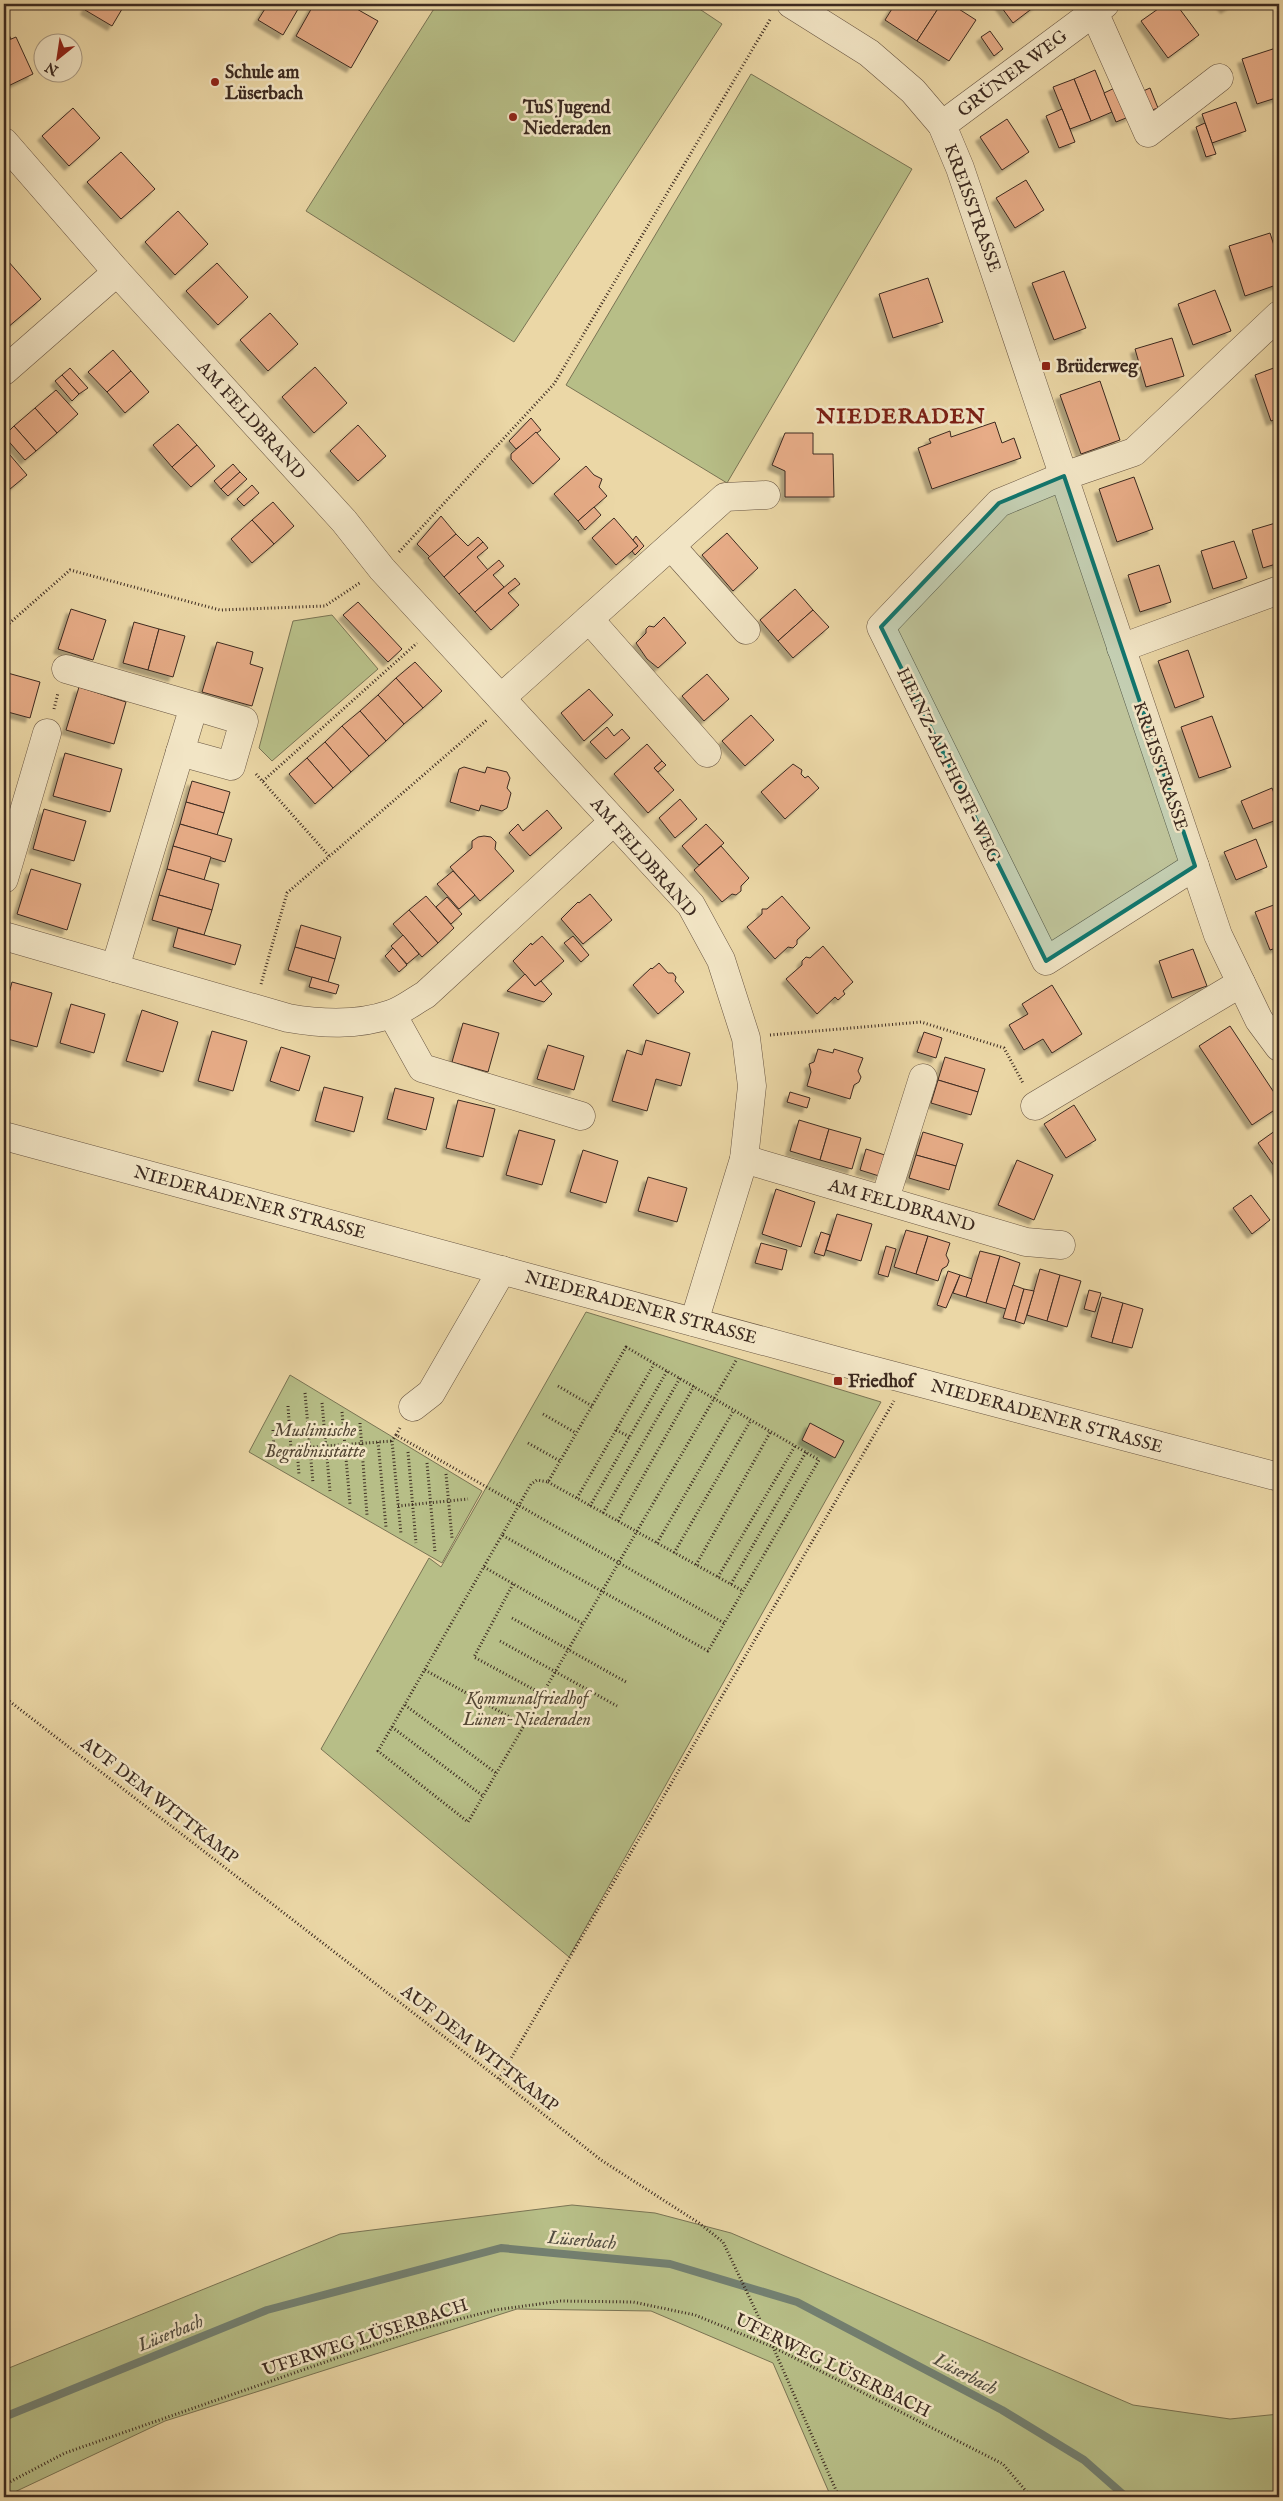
<svg xmlns="http://www.w3.org/2000/svg" width="1283" height="2501" font-family="'IM FELL English',serif">
	<style>
		.green { fill: #b7be87; stroke: #7a7454 }
		.lines { fill: none; stroke-linecap: round; stroke-linejoin: round }
		.stream { stroke: #738071; stroke-width: 8 }
		.building { fill: #e7ac87; stroke: #3c2a20; filter: url(#shadow) }
		.minor-casing { stroke: #685542; stroke-width: 29 }
		.path { stroke: #3c2a20; stroke-width: 3; stroke-dasharray: 1 2.5; stroke-linecap: butt }
		.minor { stroke: #f2e5c5; stroke-width: 28 }
		.marked { fill: #0f766e; fill-opacity: 0.2; stroke: #0f766e; stroke-width: 4; stroke-linejoin: round }
		.poi-dot { fill: #8f2418; stroke: #f2e5c5; stroke-width: 2 }
		.labels { text-anchor: middle; stroke-width: 5; stroke-linejoin: round; paint-order: stroke }
		.poi-label { font-size: 18px; font-weight: bold; fill: #3c2a20; stroke: #f2e5c5; text-anchor: start }
		.street-label { font-size: 18px; fill: #3c2a20; stroke: #f2e5c5 }
		.park-label { font-size: 18px; font-style: italic; fill: #554835; stroke: #f2e5c5 }
		.water-label { font-size: 19px; font-style: italic; fill: #534e42; stroke: #f2e5c5 }
		.district-label { font-size: 22px; font-weight: bold; letter-spacing: 1px; fill: #7a1f14; stroke: #f2e5c5 }
	</style>
	<defs>
		<filter id="shadow"><feDropShadow dx="-4.5" dy="4.5" stdDeviation="1" flood-color="#0004"/></filter>
	</defs>
	<rect width="100%" height="100%" fill="#ebd7a6"/>
	<filter id="stains"><feTurbulence type="fractalNoise" baseFrequency=".004" numOctaves="4"/><feColorMatrix values="0 0 0 0 .2 0 0 0 0 .09 0 0 0 0 .02 0 0 0 .5 -.17"/></filter>
	<radialGradient id="worn" r=".72"><stop offset=".6" stop-color="#630" stop-opacity="0"/><stop offset="1" stop-color="#630" stop-opacity=".3"/></radialGradient>
	<g class="green">
		<polygon points="437,4 692,4 722,24 514,342 306,211"/>
		<polygon points="751,74 912,169 727,483 566,385"/>
		<polygon points="332,615 378,669 272,761 259,748 293,621"/>
		<polygon points="586,1312 881,1402 569,1957 321,1749 429,1558 441,1567"/>
		<polygon points="290,1375 482,1491 442,1563 249,1452"/>
		<polygon points="572,2205 655,2213 731,2233 1133,2405 1230,2419 1279,2414 1279,2497 831,2497 773,2363 651,2311 517,2309 165,2421 4,2497 4,2370 340,2234"/>
	</g>
	<g class="lines">
		<polyline class="stream" points="4,2417 267,2310 501,2248 670,2264 797,2302 1002,2410 1084,2460 1126,2497"/>
	</g>
	<g class="building">
		<polygon points="88,4 125,4 112,26 85,10"/>
		<polygon points="268,4 301,4 283,35 258,20"/>
		<polygon points="314,4 348,4 378,21 351,68 296,36"/>
		<polygon points="895,4 941,4 917,41 885,20"/>
		<polygon points="941,4 951,4 976,20 949,61 917,41"/>
		<polygon points="999,4 1038,4 1013,23"/>
		<polygon points="1165,4 1176,4 1199,35 1168,58 1141,21"/>
		<polygon points="1221,4 1233,4 1225,9"/>
		<polygon points="4,25 11,39 4,42"/>
		<polygon points="990,31 1003,49 994,56 981,37"/>
		<polygon points="16,37 33,74 4,88 4,42"/>
		<polygon points="1279,47 1279,97 1257,104 1242,59"/>
		<polygon points="1095,70 1112,112 1091,121 1074,79"/>
		<polygon points="1074,79 1091,121 1070,129 1053,87"/>
		<polygon points="1119,86 1131,116 1116,122 1104,93"/>
		<polygon points="1150,88 1158,108 1149,111 1141,92"/>
		<polygon points="1236,102 1246,131 1212,143 1202,114"/>
		<polygon points="73,108 100,138 69,166 42,136"/>
		<polygon points="1062,109 1075,142 1059,148 1046,116"/>
		<polygon points="1007,119 1029,152 1002,170 980,137"/>
		<polygon points="1205,123 1216,154 1206,157 1196,127"/>
		<polygon points="121,152 155,189 121,219 87,182"/>
		<polygon points="1026,180 1044,210 1015,228 996,198"/>
		<polygon points="178,211 208,244 175,275 145,242"/>
		<polygon points="1270,233 1279,261 1279,284 1245,296 1229,246"/>
		<polygon points="8,261 41,299 7,328 4,324 4,265"/>
		<polygon points="217,263 248,297 218,325 186,291"/>
		<polygon points="1064,271 1086,328 1054,340 1032,283"/>
		<polygon points="928,278 943,322 893,338 879,294"/>
		<polygon points="1215,290 1231,331 1193,345 1178,304"/>
		<polygon points="270,313 298,344 268,371 240,340"/>
		<polygon points="1172,338 1184,376 1146,387 1135,349"/>
		<polygon points="113,350 131,371 107,392 88,372"/>
		<polygon points="1279,366 1279,418 1271,421 1255,375"/>
		<polygon points="315,367 347,403 314,433 282,397"/>
		<polygon points="70,368 88,388 79,394 62,375"/>
		<polygon points="131,371 149,392 125,413 107,392"/>
		<polygon points="62,375 79,394 72,401 55,381"/>
		<polygon points="1100,381 1120,440 1081,454 1060,395"/>
		<polygon points="56,390 78,414 57,433 35,408"/>
		<polygon points="35,408 57,433 36,451 14,426"/>
		<polygon points="531,418 541,430 516,449 509,441"/>
		<polygon points="995,422 1002,443 1014,438 1021,458 932,489 918,448 931,443 929,439 950,431 951,437"/>
		<polygon points="178,424 197,445 172,467 153,445"/>
		<polygon points="358,425 386,456 358,481 330,451"/>
		<polygon points="14,426 36,451 25,460 4,436"/>
		<polygon points="536,432 560,459 533,484 511,459 511,454"/>
		<polygon points="785,433 813,433 813,454 833,454 834,497 785,497 785,471 772,465"/>
		<polygon points="197,445 215,466 191,487 172,467"/>
		<polygon points="4,448 27,475 4,494"/>
		<polygon points="233,464 240,472 221,489 214,481"/>
		<polygon points="586,466 594,475 602,479 599,487 607,496 578,521 554,494"/>
		<polygon points="240,472 247,479 228,496 221,489"/>
		<polygon points="1134,477 1153,529 1117,542 1099,489"/>
		<polygon points="252,485 259,493 244,506 237,499"/>
		<polygon points="273,502 294,526 274,544 252,520"/>
		<polygon points="594,507 601,515 585,530 578,521"/>
		<polygon points="441,516 456,534 430,557 417,544"/>
		<polygon points="614,518 638,546 616,565 592,538"/>
		<polygon points="252,520 274,544 252,563 231,539"/>
		<polygon points="1279,522 1279,563 1263,568 1252,530"/>
		<polygon points="727,533 758,568 733,591 702,555"/>
		<polygon points="456,534 468,546 478,537 483,542 444,577 428,558"/>
		<polygon points="636,536 644,546 635,555 632,551 638,546 633,540"/>
		<polygon points="1234,541 1247,578 1213,589 1201,551"/>
		<polygon points="483,542 488,548 477,557 488,570 459,594 444,577"/>
		<polygon points="499,560 504,566 493,575 504,587 475,612 459,594"/>
		<polygon points="1159,565 1171,602 1140,612 1128,575"/>
		<polygon points="515,578 520,584 508,593 519,605 491,630 475,612"/>
		<polygon points="795,589 813,610 778,641 760,620"/>
		<polygon points="358,602 402,649 388,662 343,615"/>
		<polygon points="71,609 106,620 93,660 58,649"/>
		<polygon points="813,610 829,627 793,658 778,641"/>
		<polygon points="664,617 686,643 658,668 647,659 636,643 646,633 646,629 649,626 654,627"/>
		<polygon points="134,622 159,629 148,670 123,663"/>
		<polygon points="159,629 185,636 173,677 148,670"/>
		<polygon points="217,642 253,652 250,664 263,668 252,706 202,692"/>
		<polygon points="1188,650 1204,697 1175,708 1158,661"/>
		<polygon points="415,662 442,691 423,708 396,678"/>
		<polygon points="4,672 40,682 30,718 4,711"/>
		<polygon points="707,674 729,699 704,721 682,696"/>
		<polygon points="396,678 423,708 404,724 378,695"/>
		<polygon points="79,687 126,702 114,744 66,730"/>
		<polygon points="589,689 613,715 584,741 561,713"/>
		<polygon points="378,695 404,724 386,741 360,711"/>
		<polygon points="360,711 386,741 369,756 342,726"/>
		<polygon points="751,715 774,740 745,766 722,741"/>
		<polygon points="1212,716 1231,767 1199,778 1181,727"/>
		<polygon points="342,726 369,756 351,772 325,742"/>
		<polygon points="607,727 614,736 622,729 630,738 606,759 590,742"/>
		<polygon points="325,742 351,772 333,788 307,758"/>
		<polygon points="647,744 662,761 654,768 674,790 648,813 614,774"/>
		<polygon points="65,753 122,769 110,812 53,796"/>
		<polygon points="307,758 333,788 315,804 289,774"/>
		<polygon points="662,761 666,765 658,772 654,768"/>
		<polygon points="793,764 802,770 801,774 805,778 808,776 819,788 785,819 761,792"/>
		<polygon points="464,767 485,773 487,767 507,772 510,778 507,788 511,793 507,808 502,811 481,805 479,811 450,802 459,769"/>
		<polygon points="192,781 230,792 224,813 186,802"/>
		<polygon points="1272,788 1279,806 1279,819 1253,829 1241,801"/>
		<polygon points="680,799 697,819 675,838 659,818"/>
		<polygon points="186,802 224,813 217,835 180,824"/>
		<polygon points="44,809 86,821 74,861 33,849"/>
		<polygon points="547,810 562,828 530,856 509,833 518,824 523,831"/>
		<polygon points="180,824 232,839 225,862 173,846"/>
		<polygon points="706,824 724,843 699,865 682,846"/>
		<polygon points="484,836 491,837 496,842 495,849 514,871 480,901 450,867 472,848 472,841 478,837"/>
		<polygon points="1256,839 1267,867 1236,880 1224,852"/>
		<polygon points="173,846 211,857 204,880 167,869"/>
		<polygon points="721,846 749,878 741,886 741,891 736,895 732,894 722,902 694,870"/>
		<polygon points="31,869 81,884 67,930 17,914"/>
		<polygon points="167,869 219,884 212,910 159,895"/>
		<polygon points="453,871 475,895 459,909 437,884"/>
		<polygon points="590,894 612,920 583,944 561,919 578,902 579,903"/>
		<polygon points="159,895 212,910 204,935 152,920"/>
		<polygon points="426,896 454,928 438,943 409,910"/>
		<polygon points="782,896 810,928 797,940 797,944 793,948 788,947 775,959 747,927 762,914 762,909 767,909"/>
		<polygon points="447,897 462,914 451,924 436,907"/>
		<polygon points="1279,903 1279,947 1270,950 1255,912"/>
		<polygon points="409,910 438,943 422,957 393,924"/>
		<polygon points="301,925 341,937 335,959 295,947"/>
		<polygon points="178,928 241,945 235,965 173,947"/>
		<polygon points="403,935 419,954 407,964 391,946"/>
		<polygon points="542,936 564,961 535,986 513,961 531,943 532,945"/>
		<polygon points="573,936 589,955 581,962 564,943"/>
		<polygon points="823,946 853,982 843,991 845,994 838,1000 835,997 817,1014 786,979 802,965 802,961 806,957 810,958"/>
		<polygon points="295,947 335,959 328,982 288,970"/>
		<polygon points="393,948 407,965 399,972 385,956"/>
		<polygon points="1193,949 1207,986 1172,998 1159,961"/>
		<polygon points="659,963 668,973 673,973 676,977 675,981 684,992 658,1014 633,985 651,968 652,969"/>
		<polygon points="525,974 535,986 541,981 552,994 544,1002 507,991"/>
		<polygon points="312,977 339,985 336,994 309,987"/>
		<polygon points="12,982 52,993 37,1047 4,1038 4,1012"/>
		<polygon points="1052,985 1082,1034 1052,1053 1043,1039 1024,1050 1009,1025 1028,1014 1022,1004"/>
		<polygon points="71,1004 105,1014 94,1053 60,1043"/>
		<polygon points="142,1010 178,1022 163,1072 126,1061"/>
		<polygon points="463,1023 499,1033 488,1072 452,1062"/>
		<polygon points="1230,1026 1279,1100 1279,1107 1252,1125 1199,1046"/>
		<polygon points="212,1031 247,1041 233,1091 198,1081"/>
		<polygon points="924,1032 942,1038 936,1058 917,1052"/>
		<polygon points="646,1040 690,1053 681,1086 656,1079 647,1111 612,1101 627,1050 642,1055"/>
		<polygon points="548,1045 584,1056 574,1090 537,1079"/>
		<polygon points="281,1047 310,1056 299,1091 270,1081"/>
		<polygon points="818,1049 833,1053 834,1049 863,1058 858,1071 861,1077 859,1082 854,1085 850,1099 807,1086 811,1072 809,1064 814,1062"/>
		<polygon points="945,1057 985,1069 978,1092 938,1080"/>
		<polygon points="938,1080 978,1092 971,1115 931,1103"/>
		<polygon points="324,1087 363,1097 354,1132 315,1121"/>
		<polygon points="395,1088 434,1098 426,1130 387,1119"/>
		<polygon points="790,1092 810,1098 807,1108 787,1102"/>
		<polygon points="458,1100 495,1109 483,1157 446,1148"/>
		<polygon points="1074,1105 1096,1140 1066,1158 1044,1124"/>
		<polygon points="799,1120 829,1129 820,1160 790,1151"/>
		<polygon points="1279,1128 1279,1173 1258,1143"/>
		<polygon points="829,1129 861,1138 852,1169 820,1160"/>
		<polygon points="519,1130 555,1140 542,1185 506,1175"/>
		<polygon points="923,1132 963,1144 956,1166 916,1155"/>
		<polygon points="866,1149 888,1156 879,1176 860,1170"/>
		<polygon points="583,1150 618,1161 606,1203 570,1192"/>
		<polygon points="916,1155 956,1166 949,1190 909,1178"/>
		<polygon points="1017,1160 1053,1175 1034,1220 998,1205"/>
		<polygon points="648,1177 687,1188 677,1222 638,1211"/>
		<polygon points="776,1189 815,1202 801,1247 762,1234"/>
		<polygon points="1251,1195 1270,1220 1252,1234 1233,1208"/>
		<polygon points="837,1214 872,1224 861,1261 826,1250"/>
		<polygon points="906,1230 928,1236 916,1274 894,1267"/>
		<polygon points="821,1232 830,1235 824,1256 814,1253"/>
		<polygon points="928,1236 950,1243 946,1255 949,1261 947,1266 942,1269 938,1281 916,1274"/>
		<polygon points="761,1243 787,1250 782,1270 755,1263"/>
		<polygon points="886,1246 896,1249 888,1277 878,1274"/>
		<polygon points="980,1251 1000,1256 986,1303 966,1297"/>
		<polygon points="1000,1256 1020,1263 1006,1309 986,1303"/>
		<polygon points="1040,1269 1060,1275 1047,1321 1027,1315"/>
		<polygon points="948,1271 960,1275 946,1308 937,1305"/>
		<polygon points="960,1275 972,1279 966,1297 953,1293"/>
		<polygon points="1060,1275 1081,1281 1067,1327 1047,1321"/>
		<polygon points="1013,1285 1024,1289 1015,1321 1003,1318"/>
		<polygon points="1024,1289 1034,1291 1024,1324 1015,1321"/>
		<polygon points="1089,1290 1101,1293 1095,1312 1084,1309"/>
		<polygon points="1102,1297 1123,1303 1112,1343 1091,1337"/>
		<polygon points="1123,1303 1143,1309 1132,1348 1112,1343"/>
		<polygon points="810,1423 844,1441 835,1458 802,1440"/>
	</g>
	<g class="lines">
		<defs>
			<g id="minor">
				<polyline points="791,4 869,53 913,91 942,125 960,168 1218,935 1259,1020 1279,1047"/>
				<polyline points="1094,12 1148,133 1219,78"/>
				<polyline points="942,125 1105,4"/>
				<polyline points="4,142 117,272 344,521 382,569 691,905 721,960 746,1038 752,1086 744,1159 694,1322"/>
				<polyline points="4,371 117,272"/>
				<polyline points="671,546 746,630"/>
				<polyline points="589,619 707,753"/>
				<polyline points="1121,648 1279,590"/>
				<polyline points="66,669 194,706 180,752 231,766 244,721 194,706"/>
				<polyline points="502,697 725,497 766,495"/>
				<polyline points="1195,866 1046,961 881,627 999,503 1064,476 1134,452 1279,315"/>
				<polyline points="4,879 47,733"/>
				<path d="M4,936L288,1018C322,1024 357,1026 391,1014C403,1010 414,1001 425,995L613,822"/>
				<polyline points="115,968 180,752"/>
				<polyline points="392,1014 422,1068 581,1116"/>
				<polyline points="1035,1106 1241,983"/>
				<polyline points="4,1136 845,1363 1279,1477"/>
				<polyline points="744,1159 1026,1242 1061,1245"/>
				<polyline points="885,1199 923,1078"/>
				<polyline points="413,1407 431,1393 502,1270"/>
			</g>
		</defs>
		<use href="#minor" class="minor-casing"/>
		<g class="path">
			<polyline points="399,552 554,384 771,18"/>
			<polyline points="4,628 70,570 220,610 325,606 361,582"/>
			<polyline points="54,709 58,693"/>
			<polyline points="256,774 330,857"/>
			<polyline points="263,781 417,643"/>
			<polyline points="261,984 287,893 487,720"/>
			<polyline points="770,1035 921,1022 1004,1048 1023,1083"/>
			<polygon points="626,1347 819,1460 708,1651 502,1535 531,1484 537,1480 548,1482"/>
			<polyline points="558,1386 592,1406"/>
			<polyline points="305,1393 313,1483"/>
			<polyline points="322,1403 330,1491"/>
			<polyline points="288,1406 291,1449"/>
			<polyline points="342,1412 350,1504"/>
			<polyline points="543,1414 576,1433"/>
			<polyline points="360,1423 367,1515"/>
			<polyline points="400,1428 396,1435 724,1623"/>
			<polyline points="273,1430 274,1450 392,1441"/>
			<polyline points="616,1430 630,1437"/>
			<polyline points="396,1435 392,1441 401,1534"/>
			<polyline points="378,1442 386,1527"/>
			<polyline points="528,1443 560,1461"/>
			<polyline points="297,1448 299,1475"/>
			<polyline points="408,1452 416,1543"/>
			<polyline points="427,1463 435,1552"/>
			<polyline points="446,1474 452,1538"/>
			<polyline points="548,1482 743,1591"/>
			<polyline points="577,1498 654,1364"/>
			<polyline points="398,1506 468,1499"/>
			<polyline points="590,1506 667,1371"/>
			<polyline points="603,1513 680,1378"/>
			<polyline points="618,1521 694,1386"/>
			<polyline points="502,1535 378,1751 468,1822 737,1359"/>
			<polyline points="657,1543 734,1410"/>
			<polyline points="674,1553 751,1420"/>
			<polyline points="696,1565 771,1431"/>
			<polyline points="484,1567 583,1624"/>
			<polyline points="718,1577 795,1446"/>
			<polyline points="513,1584 474,1657 542,1694"/>
			<polyline points="731,1584 806,1452"/>
			<polyline points="512,1618 626,1682"/>
			<polyline points="500,1641 617,1706"/>
			<polyline points="425,1670 524,1725"/>
			<polyline points="4,1697 499,2079 601,2160 699,2223 723,2242 773,2347 839,2497"/>
			<polyline points="405,1705 496,1773"/>
			<polyline points="392,1727 483,1796"/>
			<polyline points="499,2079 894,1401"/>
			<polyline points="4,2485 65,2453 417,2330 495,2310 561,2301 633,2302 695,2315 773,2347 1003,2464 1031,2497"/>
		</g>
		<use href="#minor" class="minor"/>
	</g>
	<path class="marked" d="M1064,476L1195,866L1046,961L881,627L999,503Z"/>
	<g class="poi-dot">
		<circle cx="215" cy="82" r="5"/>
		<circle cx="513" cy="117" r="5"/>
		<rect x="1041" y="361" width="10" height="10" rx="2.5"/>
		<rect x="833" y="1376" width="10" height="10" rx="2.5"/>
	</g>
	<g class="labels">
		<g class="poi-label">
			<text x="225" y="78">Schule am<tspan x="225" dy="21">Lüserbach</tspan></text>
			<text x="523" y="113">TuS Jugend<tspan x="523" dy="21">Niederaden</tspan></text>
			<text x="1056" y="372">Brüderweg</text>
			<text x="848" y="1387">Friedhof</text>
		</g>
		<g class="street-label">
			<text transform="translate(1012 73) rotate(-37)" y="6">GRÜNER WEG</text>
			<text transform="translate(973 208) rotate(70)" y="6">KREISSTRASSE</text>
			<text transform="translate(252 420) rotate(48)" y="6">AM FELDBRAND</text>
			<text transform="translate(949 765) rotate(64)" y="6">HEINZ-ALTHOFF-WEG</text>
			<text transform="translate(1161 766) rotate(71)" y="6">KREISSTRASSE</text>
			<text transform="translate(644 857) rotate(49)" y="6">AM FELDBRAND</text>
			<text transform="translate(250 1202) rotate(15)" y="6">NIEDERADENER STRASSE</text>
			<text transform="translate(902 1205) rotate(16)" y="6">AM FELDBRAND</text>
			<text transform="translate(641 1307) rotate(15)" y="6">NIEDERADENER STRASSE</text>
			<text transform="translate(1047 1416) rotate(15)" y="6">NIEDERADENER STRASSE</text>
			<text transform="translate(160 1800) rotate(38)" y="6">AUF DEM WITTKAMP</text>
			<text transform="translate(480 2048) rotate(38)" y="6">AUF DEM WITTKAMP</text>
			<text transform="translate(365 2337) rotate(-18)" y="6">UFERWEG LÜSERBACH</text>
			<text transform="translate(833 2365) rotate(26)" y="6">UFERWEG LÜSERBACH</text>
		</g>
		<g class="park-label">
			<text x="315" y="1436">Muslimische<tspan x="315" dy="21">Begräbnisstätte</tspan></text>
			<text x="527" y="1704">Kommunalfriedhof<tspan x="527" dy="21">Lünen-Niederaden</tspan></text>
		</g>
		<g class="water-label">
			<text transform="translate(582 2239) rotate(5)" y="7">Lüserbach</text>
			<text transform="translate(170 2332) rotate(-22)" y="7">Lüserbach</text>
			<text transform="translate(966 2373) rotate(28)" y="7">Lüserbach</text>
		</g>
		<g class="district-label">
			<text x="901" y="423">NIEDERADEN</text>
		</g>
	</g>
	<rect width="1283" height="2501" fill="none" stroke="#ebd7a6" stroke-width="20"/>
	<rect x="5" y="5" width="1273" height="2491" fill="none" stroke="#3c2a20" stroke-width="2.5"/>
	<rect x="10" y="10" width="1263" height="2481" fill="none" stroke="#3c2a20"/>
	<g transform="translate(58 58) rotate(210)"><circle r="24" fill="#f2e5c5" stroke="#a99a83"/>
	<path d="M0-4L9 19L0 12L-9 19Z" fill="#8f2418"/>
	<text y="-8" font-size="14" font-weight="bold" text-anchor="middle" fill="#3c2a20">N</text>
	</g>
	<rect width="100%" height="100%" filter="url(#stains)"/>
	<rect width="100%" height="100%" fill="url(#worn)"/>
</svg>
